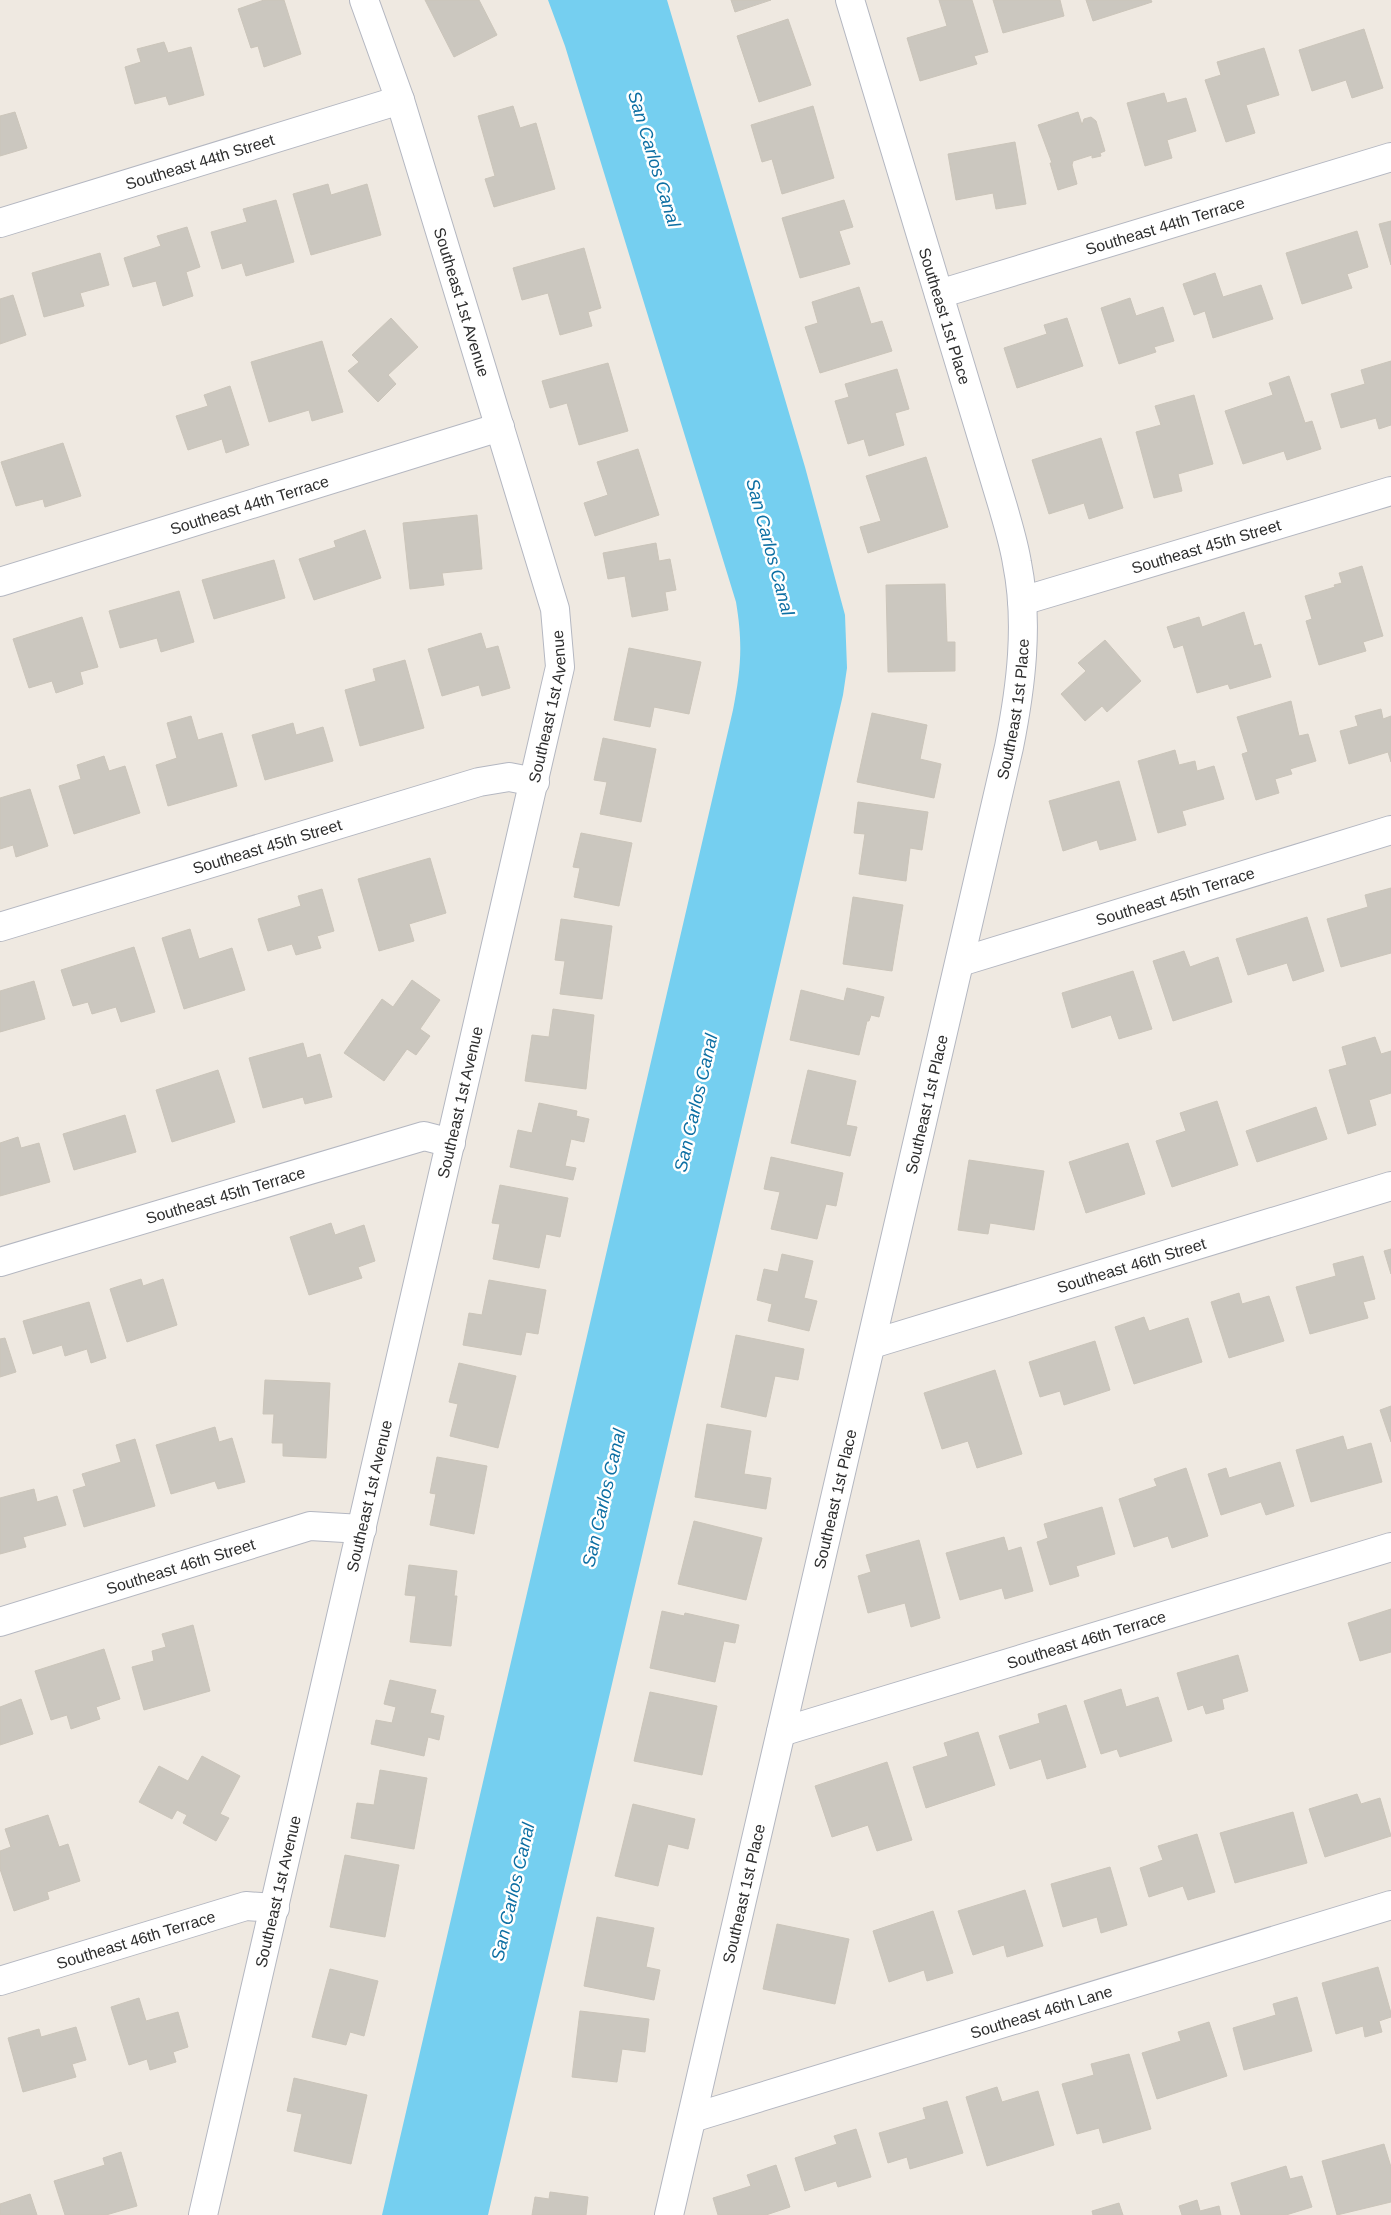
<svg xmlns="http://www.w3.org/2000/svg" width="1391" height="2215" font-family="Arial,sans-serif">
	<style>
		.water { fill: #75cff0 }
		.building { fill: #cbc7bf; stroke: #cbc5ba }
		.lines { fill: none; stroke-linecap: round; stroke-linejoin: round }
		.street-casing { stroke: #b4b7c1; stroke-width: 30 }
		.street { stroke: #fff; stroke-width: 28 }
		.labels { text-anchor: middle; stroke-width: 5; stroke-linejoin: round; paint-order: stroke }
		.street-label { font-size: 16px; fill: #2e2e2e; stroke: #fff }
		.water-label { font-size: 18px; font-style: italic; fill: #0d6fa3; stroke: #fff }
	</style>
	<rect width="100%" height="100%" fill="#efe9e1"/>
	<path class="water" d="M548,0H667L805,467L845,615L847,668L843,695L488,2215H382L733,710C741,669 743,644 736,602L565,46Z"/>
	<g class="building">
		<polygon points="264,0 284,0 301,54 264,67 258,46 251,48 238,9"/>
		<polygon points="425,0 479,0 497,35 454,57"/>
		<polygon points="731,0 771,0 735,12"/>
		<polygon points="939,0 972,0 988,52 974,56 977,64 920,81 907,38 947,26"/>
		<polygon points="993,0 1060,0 1064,16 1003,33"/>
		<polygon points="1086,0 1151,0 1152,2 1093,21"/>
		<polygon points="788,19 811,85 759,102 737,36"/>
		<polygon points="1364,29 1383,88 1352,98 1346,80 1312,91 1299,50"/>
		<polygon points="164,42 168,53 191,47 204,95 169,105 166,96 135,104 125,67 141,62 137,49"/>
		<polygon points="1264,48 1279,95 1246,105 1255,133 1226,142 1205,80 1221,75 1217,62"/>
		<polygon points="1164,93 1167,103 1186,98 1196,131 1167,140 1172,158 1145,166 1127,103"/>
		<polygon points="513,106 520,128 536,123 555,189 494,207 485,179 495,176 478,116"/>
		<polygon points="813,106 834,178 782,194 772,159 762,162 751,125"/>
		<polygon points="15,112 27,148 0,156 0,116"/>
		<polygon points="1078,112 1082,125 1084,119 1091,117 1096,121 1105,151 1100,153 1101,156 1092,158 1092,155 1073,161 1072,165 1077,184 1058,190 1050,163 1052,163 1038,125"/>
		<polygon points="1015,142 1026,204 996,209 993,193 956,200 948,154"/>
		<polygon points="328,184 331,195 367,184 381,235 311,255 293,194"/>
		<polygon points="276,200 294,262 246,276 242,263 222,269 211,232 247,222 243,209"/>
		<polygon points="844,200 853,227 839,231 850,264 800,278 782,218"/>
		<polygon points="1391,221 1391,265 1379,224"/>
		<polygon points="187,227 200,267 186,272 193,296 163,306 156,281 133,287 124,258 161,246 157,236"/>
		<polygon points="1357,231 1368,267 1347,274 1352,288 1302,304 1286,253"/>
		<polygon points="584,248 601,308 588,312 592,326 560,335 548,293 522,300 513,268"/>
		<polygon points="100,253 109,285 80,293 84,306 44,317 32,273"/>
		<polygon points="1215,273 1223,297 1261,285 1273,319 1213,338 1205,311 1194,315 1183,284"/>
		<polygon points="859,287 871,324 882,321 892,351 820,373 805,327 818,323 812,302"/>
		<polygon points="13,295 26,335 0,344 0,299"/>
		<polygon points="1130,298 1136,316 1163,307 1174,341 1154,347 1156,352 1119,364 1101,308"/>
		<polygon points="391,318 418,347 388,375 396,384 378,402 348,371 359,362 352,355"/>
		<polygon points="1067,318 1083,366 1017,388 1004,348 1047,334 1044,325"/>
		<polygon points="322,341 343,412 312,421 309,410 269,422 251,362"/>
		<polygon points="1391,361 1391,425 1379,429 1376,418 1341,428 1331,394 1365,384 1361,370"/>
		<polygon points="608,363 628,431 579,445 567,403 550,408 542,381"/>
		<polygon points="897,369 909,409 895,413 904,445 869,456 864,439 848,444 835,401 849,397 845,384"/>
		<polygon points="1289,376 1305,423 1312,421 1321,449 1287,460 1284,451 1243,464 1225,411 1273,395 1269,383"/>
		<polygon points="230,386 249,445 226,453 222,439 188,450 176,416 208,406 204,395"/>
		<polygon points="1194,395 1213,464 1178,474 1182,491 1154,498 1136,432 1161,425 1155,406"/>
		<polygon points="1101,438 1123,508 1089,519 1084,503 1049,514 1032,460"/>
		<polygon points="63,443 81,496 45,507 43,499 16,506 1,462"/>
		<polygon points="638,449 659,515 595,536 584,503 608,495 597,462"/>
		<polygon points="926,457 948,527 868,553 860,527 881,521 866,476"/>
		<polygon points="477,515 482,569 442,573 444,585 410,589 403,523"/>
		<polygon points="365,530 381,578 314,600 299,559 336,547 334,541"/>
		<polygon points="656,543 659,561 670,559 676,590 665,592 668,610 632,617 625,576 608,579 603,553"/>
		<polygon points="274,560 285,598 214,619 202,580"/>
		<polygon points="1362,566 1383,636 1363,642 1366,651 1319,665 1306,621 1312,619 1305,596 1335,587 1334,585 1342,583 1339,573"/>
		<polygon points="945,584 947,642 955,642 955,671 888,672 886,585"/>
		<polygon points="179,591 194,642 161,652 157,638 120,648 109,611"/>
		<polygon points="1244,612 1254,646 1261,644 1271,677 1230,689 1228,684 1197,693 1183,645 1174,648 1167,627 1199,617 1202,627"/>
		<polygon points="82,617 98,667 80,672 83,684 56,693 52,681 29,688 13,639"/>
		<polygon points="481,633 486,649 498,646 510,688 482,696 479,685 442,696 428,649"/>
		<polygon points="1105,640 1141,681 1107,712 1102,706 1085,721 1061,694 1086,671 1078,663"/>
		<polygon points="629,648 701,662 689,714 654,707 650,727 614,720"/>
		<polygon points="405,660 424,728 360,746 345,690 376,681 373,669"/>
		<polygon points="1291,701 1299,736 1308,734 1316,761 1290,769 1292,774 1275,779 1279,793 1256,800 1242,754 1248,752 1237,717"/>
		<polygon points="1381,709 1383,719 1391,716 1391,762 1388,752 1349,764 1340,731 1358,726 1355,716"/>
		<polygon points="872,713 927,725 920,759 941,764 934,798 857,782"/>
		<polygon points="191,716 198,740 222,733 237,786 168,806 156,765 177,758 167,723"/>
		<polygon points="293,723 296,735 323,727 333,761 265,780 252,735"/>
		<polygon points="603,738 656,749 641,822 600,814 607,782 594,780"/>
		<polygon points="1175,750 1179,765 1195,761 1197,771 1214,766 1224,799 1182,811 1186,825 1158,833 1138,761"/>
		<polygon points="104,756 109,771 125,766 140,813 74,834 59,786 81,779 77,765"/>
		<polygon points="1119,781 1136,840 1100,850 1097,840 1063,851 1049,801"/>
		<polygon points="30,789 48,846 16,857 13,845 0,849 0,798"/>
		<polygon points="858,802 928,812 922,850 910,848 906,881 859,874 865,834 854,833"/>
		<polygon points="581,833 632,843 619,906 574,897 580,868 573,867"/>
		<polygon points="430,858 446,913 409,924 414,941 379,951 358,879"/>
		<polygon points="1391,888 1391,953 1341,967 1327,919 1368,907 1365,895"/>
		<polygon points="322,889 334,931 317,936 321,948 296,955 292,944 268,951 258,919 301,906 298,896"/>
		<polygon points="853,897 903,905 892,971 843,964"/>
		<polygon points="1307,917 1324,971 1293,981 1287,963 1248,975 1236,939"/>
		<polygon points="561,919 612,926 602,999 560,994 565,961 555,960"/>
		<polygon points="190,929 199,959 232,948 245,990 184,1009 162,938"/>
		<polygon points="134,947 155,1012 121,1022 116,1007 92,1014 88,1002 73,1006 61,970"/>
		<polygon points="1184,951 1190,967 1218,957 1232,1002 1173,1021 1153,961"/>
		<polygon points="1133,971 1152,1029 1119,1039 1111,1015 1072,1028 1062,993"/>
		<polygon points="412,980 440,1000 420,1029 430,1036 416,1055 407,1049 384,1081 344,1053 382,999 393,1007"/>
		<polygon points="34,981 45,1019 0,1032 0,991"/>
		<polygon points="847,988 884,997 879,1017 871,1015 869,1021 867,1021 859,1055 790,1040 801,990 844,1001"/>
		<polygon points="553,1009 594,1015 586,1089 525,1081 532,1035 549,1037"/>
		<polygon points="1375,1037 1381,1054 1391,1051 1391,1093 1369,1100 1376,1125 1348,1134 1329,1070 1347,1065 1342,1047"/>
		<polygon points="303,1043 307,1058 320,1054 332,1097 305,1104 303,1097 263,1108 249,1058"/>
		<polygon points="218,1070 235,1122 172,1142 156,1090"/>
		<polygon points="808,1070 856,1081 846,1125 857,1127 850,1156 791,1143"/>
		<polygon points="1217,1101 1238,1165 1172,1187 1156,1141 1186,1131 1180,1113"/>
		<polygon points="539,1103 577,1111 576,1116 589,1119 584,1142 571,1139 565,1166 576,1168 573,1180 510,1167 518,1130 532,1133"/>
		<polygon points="1316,1107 1327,1139 1257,1162 1246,1131"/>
		<polygon points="125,1115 136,1152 74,1170 63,1134"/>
		<polygon points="18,1137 21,1148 39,1143 50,1182 0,1196 0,1143"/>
		<polygon points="1128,1143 1145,1194 1086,1213 1069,1162"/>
		<polygon points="771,1157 843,1173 836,1206 826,1204 817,1239 771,1229 780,1192 764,1189"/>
		<polygon points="969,1160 1044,1171 1034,1230 990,1223 988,1234 958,1230"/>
		<polygon points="500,1185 568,1198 560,1237 546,1234 539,1268 493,1259 500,1224 492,1223"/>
		<polygon points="331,1223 335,1235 364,1225 375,1261 358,1267 362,1278 309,1295 290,1237"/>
		<polygon points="1391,1249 1391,1274 1384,1251"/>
		<polygon points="782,1254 813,1261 804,1298 817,1301 809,1331 768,1321 772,1304 757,1300 764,1269 778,1272"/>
		<polygon points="1363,1256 1375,1299 1363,1302 1368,1318 1310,1334 1296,1287 1336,1276 1333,1264"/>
		<polygon points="141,1279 143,1286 163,1279 177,1325 127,1342 110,1289"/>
		<polygon points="489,1280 546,1290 538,1334 526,1332 521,1355 463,1345 469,1313 482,1315"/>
		<polygon points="1239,1293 1242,1304 1269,1296 1284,1341 1229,1358 1211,1302"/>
		<polygon points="89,1302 106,1358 91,1363 87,1349 65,1356 62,1345 33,1354 23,1321"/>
		<polygon points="1144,1317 1149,1331 1188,1318 1202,1362 1134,1384 1115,1327"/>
		<polygon points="736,1335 804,1349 798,1380 775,1376 766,1417 721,1407"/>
		<polygon points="5,1338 16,1372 0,1377 0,1339"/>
		<polygon points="1095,1341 1110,1390 1064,1405 1060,1391 1040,1397 1029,1362"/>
		<polygon points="459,1363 516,1376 498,1448 450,1436 458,1404 449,1402"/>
		<polygon points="995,1370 1022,1454 977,1468 968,1441 942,1449 924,1393"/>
		<polygon points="265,1380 330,1383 326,1458 283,1456 283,1443 272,1443 274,1414 263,1414"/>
		<polygon points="1391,1406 1391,1442 1380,1410"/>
		<polygon points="707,1424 751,1431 744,1474 771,1478 766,1509 695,1497"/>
		<polygon points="215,1427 219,1442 232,1438 245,1482 218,1489 215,1481 171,1494 156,1445"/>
		<polygon points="1343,1436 1347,1450 1371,1443 1382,1482 1311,1502 1296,1450"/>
		<polygon points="135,1439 155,1506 84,1527 73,1490 86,1486 82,1474 121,1462 116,1445"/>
		<polygon points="437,1457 487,1466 474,1534 430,1525 436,1494 430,1493"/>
		<polygon points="1280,1462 1294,1506 1266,1515 1261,1502 1221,1515 1208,1474 1226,1468 1229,1478"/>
		<polygon points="1186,1468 1208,1536 1172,1548 1168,1536 1134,1547 1119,1499 1157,1486 1154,1479"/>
		<polygon points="34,1489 37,1502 57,1496 66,1525 23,1537 26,1547 0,1554 0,1498"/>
		<polygon points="1102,1507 1115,1554 1076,1566 1079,1576 1050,1585 1037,1542 1048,1538 1044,1524"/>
		<polygon points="694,1521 762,1538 746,1600 678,1584"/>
		<polygon points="1004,1537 1008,1551 1021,1547 1033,1591 1005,1599 1002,1588 960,1600 946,1553"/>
		<polygon points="919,1540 940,1618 911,1627 905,1603 868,1613 858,1576 871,1572 866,1555"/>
		<polygon points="409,1565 457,1571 454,1596 457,1596 451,1646 410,1642 416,1596 405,1595"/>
		<polygon points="1391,1609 1391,1652 1360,1661 1348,1623"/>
		<polygon points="662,1611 684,1616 685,1613 739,1625 735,1643 724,1641 715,1682 650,1668"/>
		<polygon points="193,1625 210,1691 144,1710 132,1667 154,1661 152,1651 166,1647 162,1634"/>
		<polygon points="104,1649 120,1699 96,1707 100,1719 71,1729 67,1715 51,1720 35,1671"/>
		<polygon points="1238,1655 1248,1691 1222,1699 1224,1709 1206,1714 1203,1705 1188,1710 1177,1673"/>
		<polygon points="390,1680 436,1690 430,1713 444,1716 439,1740 428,1737 424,1756 371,1744 376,1720 392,1723 396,1707 384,1704"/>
		<polygon points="1121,1689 1126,1707 1158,1697 1172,1741 1120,1757 1117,1749 1101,1754 1084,1701"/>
		<polygon points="650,1692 717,1706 702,1775 634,1761"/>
		<polygon points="21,1699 33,1734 0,1745 0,1707"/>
		<polygon points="1066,1705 1086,1767 1047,1779 1041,1759 1010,1769 999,1736 1040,1723 1038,1714"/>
		<polygon points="978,1732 995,1785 926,1808 913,1767 948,1756 944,1743"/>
		<polygon points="202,1756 240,1776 220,1814 229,1818 216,1841 183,1823 187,1815 177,1810 172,1819 139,1802 159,1766 188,1781"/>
		<polygon points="887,1762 912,1840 877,1851 868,1825 832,1837 815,1786"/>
		<polygon points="380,1770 427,1778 414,1849 351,1838 357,1803 374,1805"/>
		<polygon points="1357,1794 1361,1804 1380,1798 1391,1836 1325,1857 1309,1809"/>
		<polygon points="633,1804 695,1819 688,1849 668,1844 658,1886 615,1876"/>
		<polygon points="1293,1812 1307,1863 1235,1883 1220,1833"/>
		<polygon points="48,1815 59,1847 68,1844 80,1881 47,1892 49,1899 14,1911 0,1869 0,1851 11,1847 5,1829"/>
		<polygon points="1197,1834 1215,1892 1188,1900 1183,1886 1149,1897 1140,1868 1163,1860 1158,1846"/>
		<polygon points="345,1855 399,1865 385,1937 330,1927"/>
		<polygon points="1110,1867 1127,1925 1101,1933 1097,1917 1063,1927 1051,1884"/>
		<polygon points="1025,1890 1043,1946 1007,1957 1004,1945 973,1955 958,1911"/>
		<polygon points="933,1911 953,1973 927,1981 924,1970 889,1982 873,1931"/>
		<polygon points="597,1917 654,1928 646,1967 660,1970 654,2000 584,1986"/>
		<polygon points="777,1924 849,1939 835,2004 763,1989"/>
		<polygon points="1378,1967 1391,2013 1391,2017 1379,2021 1382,2032 1365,2037 1363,2026 1336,2034 1322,1983"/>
		<polygon points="330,1969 378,1981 364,2036 350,2032 346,2045 312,2037"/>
		<polygon points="1297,1997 1312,2051 1244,2070 1233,2028 1276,2015 1273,2004"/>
		<polygon points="139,1998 146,2021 178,2012 188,2047 173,2052 176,2062 150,2070 147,2059 129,2065 111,2007"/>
		<polygon points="580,2011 649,2019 645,2052 622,2049 617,2082 572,2077"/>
		<polygon points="1209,2022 1227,2076 1157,2099 1142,2053 1181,2041 1178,2032"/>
		<polygon points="76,2027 86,2060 72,2064 76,2077 23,2092 8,2038 39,2029 41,2037"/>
		<polygon points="1129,2054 1151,2129 1103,2143 1099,2128 1077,2134 1062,2084 1094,2075 1091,2064"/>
		<polygon points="294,2078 367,2095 351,2164 294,2151 302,2114 287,2111"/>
		<polygon points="997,2087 1002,2102 1038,2091 1054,2145 987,2166 966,2097"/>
		<polygon points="947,2101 963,2153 910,2169 907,2157 888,2163 879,2133 926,2119 923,2108"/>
		<polygon points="856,2129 871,2177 838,2187 836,2181 805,2191 795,2158 837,2144 834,2136"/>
		<polygon points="1384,2144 1391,2167 1391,2202 1337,2215 1322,2161"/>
		<polygon points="121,2152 137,2206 106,2215 65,2215 54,2181 105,2165 103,2158"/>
		<polygon points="776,2165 790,2207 766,2215 718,2215 713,2198 751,2186 747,2175"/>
		<polygon points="1286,2166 1290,2179 1302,2176 1312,2207 1286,2215 1241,2215 1231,2183"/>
		<polygon points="550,2192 588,2197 586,2215 532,2215 535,2197 549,2199"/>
		<polygon points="30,2194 37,2215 0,2215 0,2204"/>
		<polygon points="1197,2200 1200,2211 1219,2206 1221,2215 1182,2215 1179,2206"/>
		<polygon points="1119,2203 1123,2215 1093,2215 1092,2211"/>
	</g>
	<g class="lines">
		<defs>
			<g id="street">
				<path id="s1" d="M0,223L400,100"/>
				<path id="s2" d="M939,294L1391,157"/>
				<path id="s3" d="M0,582L500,427"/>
				<path id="s4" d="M1022,601L1391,491"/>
				<path id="s5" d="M0,927L479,782L509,777L535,782"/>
				<path id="s6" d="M960,962L1391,830"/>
				<path id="s7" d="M0,1262L424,1136L451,1143"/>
				<path id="s8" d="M872,1344L1391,1186"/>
				<path id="s9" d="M0,1622L310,1526L362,1529"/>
				<path id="s10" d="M781,1732L1391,1547"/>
				<path id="s11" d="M0,1981L246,1906L275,1908"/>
				<path id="s12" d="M692,2118L1391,1905"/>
				<path id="s13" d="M203,2215L560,667L555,609L400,100L364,0"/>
				<path id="s14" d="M669,2215L1009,747C1021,687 1029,623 1017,563C1014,544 1008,525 1003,507L850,0"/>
			</g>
		</defs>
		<use href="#street" class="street-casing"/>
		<use href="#street" class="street"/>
	</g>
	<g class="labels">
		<g class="street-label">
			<text dy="6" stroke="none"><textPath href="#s1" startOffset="209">Southeast 44th Street</textPath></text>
			<text dy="6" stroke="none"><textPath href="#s2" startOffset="236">Southeast 44th Terrace</textPath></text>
			<text transform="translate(462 302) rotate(73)" y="6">Southeast 1st Avenue</text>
			<text transform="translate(945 316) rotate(73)" y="6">Southeast 1st Place</text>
			<text dy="6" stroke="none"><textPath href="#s3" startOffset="261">Southeast 44th Terrace</textPath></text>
			<text dy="6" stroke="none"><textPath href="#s4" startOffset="192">Southeast 45th Street</textPath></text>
			<text dy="6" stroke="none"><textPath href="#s13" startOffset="1548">Southeast 1st Avenue</textPath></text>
			<text dy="6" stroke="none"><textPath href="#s14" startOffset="1545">Southeast 1st Place</textPath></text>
			<text dy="6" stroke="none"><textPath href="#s5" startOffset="279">Southeast 45th Street</textPath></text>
			<text dy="6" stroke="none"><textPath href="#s6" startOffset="225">Southeast 45th Terrace</textPath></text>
			<text dy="6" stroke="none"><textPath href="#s13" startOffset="1142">Southeast 1st Avenue</textPath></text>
			<text dy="6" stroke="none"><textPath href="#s14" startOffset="1140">Southeast 1st Place</textPath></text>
			<text dy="6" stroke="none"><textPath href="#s7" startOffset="235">Southeast 45th Terrace</textPath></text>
			<text dy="6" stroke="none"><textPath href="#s8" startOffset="271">Southeast 46th Street</textPath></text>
			<text dy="6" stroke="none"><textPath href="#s13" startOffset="738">Southeast 1st Avenue</textPath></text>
			<text dy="6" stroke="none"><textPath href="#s14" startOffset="735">Southeast 1st Place</textPath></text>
			<text dy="6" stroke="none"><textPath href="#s9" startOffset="189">Southeast 46th Street</textPath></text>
			<text dy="6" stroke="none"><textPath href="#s10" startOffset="319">Southeast 46th Terrace</textPath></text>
			<text dy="6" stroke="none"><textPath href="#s13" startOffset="332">Southeast 1st Avenue</textPath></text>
			<text dy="6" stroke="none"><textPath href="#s14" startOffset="330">Southeast 1st Place</textPath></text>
			<text dy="6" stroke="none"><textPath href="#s11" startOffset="142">Southeast 46th Terrace</textPath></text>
			<text dy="6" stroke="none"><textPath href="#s12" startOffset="365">Southeast 46th Lane</textPath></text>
		</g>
		<g class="water-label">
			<text transform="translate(654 159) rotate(73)" y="6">San Carlos Canal</text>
			<text transform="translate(770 547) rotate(75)" y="6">San Carlos Canal</text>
			<text transform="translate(696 1103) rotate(-77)" y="6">San Carlos Canal</text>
			<text transform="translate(604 1498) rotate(-77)" y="6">San Carlos Canal</text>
			<text transform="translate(513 1892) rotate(-77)" y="6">San Carlos Canal</text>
		</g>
	</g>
</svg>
